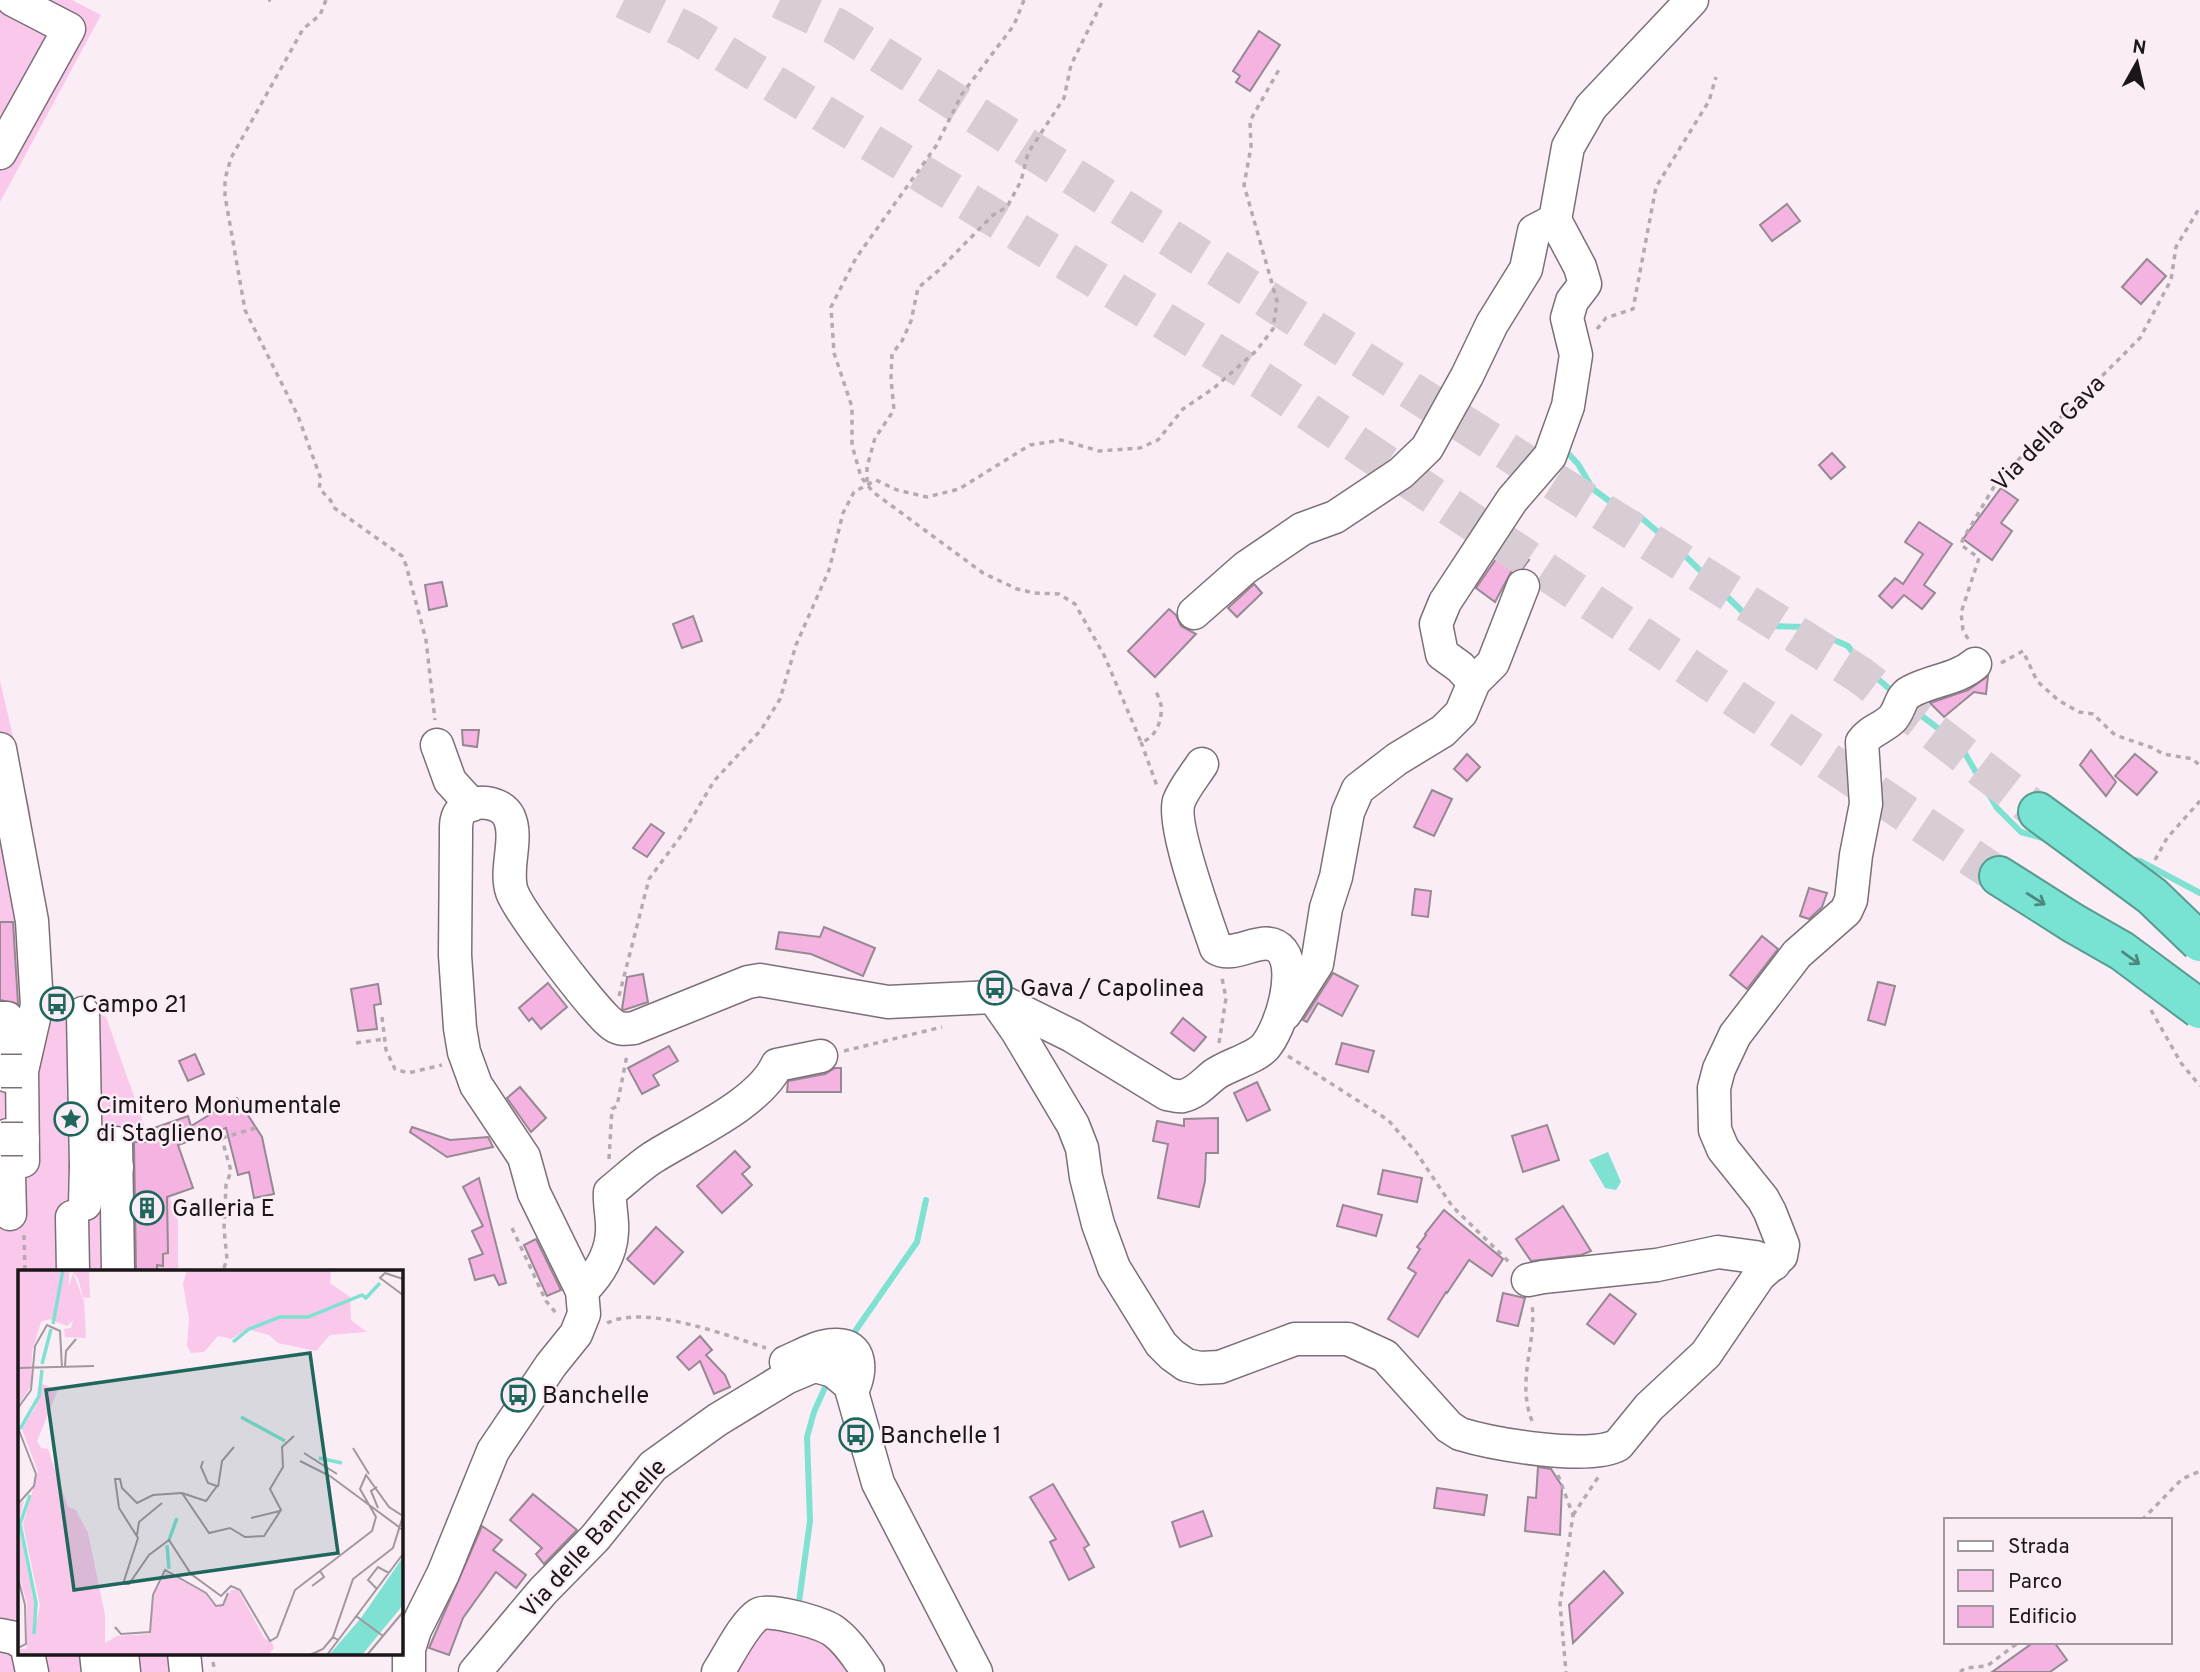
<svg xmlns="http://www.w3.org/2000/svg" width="2200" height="1672" font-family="Overpass,sans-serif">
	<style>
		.green { fill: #fac8eb }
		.water { fill: #7fe1d1 }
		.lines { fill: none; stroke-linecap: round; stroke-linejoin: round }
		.stream { stroke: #7fe1d1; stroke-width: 6 }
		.building { fill: #f4b3e1; stroke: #958992; stroke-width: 2 }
		.highway-tunnel { stroke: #d9cdd5; stroke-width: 38; stroke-dasharray: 38 19; stroke-linecap: butt }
		.minor-casing { stroke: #7b7078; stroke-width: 35 }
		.highway-casing { stroke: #579b91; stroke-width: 42 }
		.path { stroke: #b4aab1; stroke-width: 3.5; stroke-dasharray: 5 5; stroke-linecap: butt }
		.minor { stroke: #fff; stroke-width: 32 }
		.highway { stroke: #78e3d2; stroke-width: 38 }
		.minor-bridge-casing { stroke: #7b7078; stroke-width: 35; stroke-linecap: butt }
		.highway-bridge-casing { stroke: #579b91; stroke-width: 42; stroke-linecap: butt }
		.minor-bridge { stroke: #fff; stroke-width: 32 }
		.highway-bridge { stroke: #78e3d2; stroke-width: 38 }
		.oneway { stroke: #4e877f }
		.labels { text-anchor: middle; stroke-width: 5; stroke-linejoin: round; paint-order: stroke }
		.street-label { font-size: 24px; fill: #1a1619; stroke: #fbedf6 }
		.poi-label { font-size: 24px; fill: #1a1619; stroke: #fbedf6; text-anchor: start }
		.inset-river { fill: none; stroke: #7fe1d1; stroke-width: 3.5 }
		.inset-road { fill: none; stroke: #a1979e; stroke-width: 2 }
		.view { fill: #1f675d; fill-opacity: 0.15; stroke: #1f675d; stroke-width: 3.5 }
		.inset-edge { fill: none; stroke: #1a1619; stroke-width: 3.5 }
	</style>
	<rect width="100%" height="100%" fill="#fbedf6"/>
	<g class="green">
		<polygon points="0,0 72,0 101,15 0,202"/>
		<polygon points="0,681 30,809 48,987 106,1017 178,1221 178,1271 19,1271 19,1653 200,1653 202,1672 0,1672"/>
		<polygon points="773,1625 838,1645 857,1672 731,1672 758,1632"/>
	</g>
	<polygon class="water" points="1608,1152 1621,1182 1616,1190 1605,1188 1589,1160"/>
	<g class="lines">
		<g class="stream">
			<polyline points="1563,448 1578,464 1593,489 1616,506 1638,515 1677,548 1747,616 1768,626 1804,627 1848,646 1861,664 1894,693"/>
			<polyline points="1910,707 1960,745 1997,808 2021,832 2046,839"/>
			<polyline points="2128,859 2140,861 2200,893"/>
			<polyline points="849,1340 917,1242 926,1200"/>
			<polyline points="798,1609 810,1521 807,1437 814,1412 828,1381"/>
		</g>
	</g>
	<g class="building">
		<polygon points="1259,31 1280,45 1250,91 1236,82 1240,76 1233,71"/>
		<polygon points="1787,204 1800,221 1772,241 1760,225"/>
		<polygon points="2147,259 2166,276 2141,304 2122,287"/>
		<polygon points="1832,453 1845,467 1831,479 1819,465"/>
		<polygon points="2001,488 2018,500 2001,523 2012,531 1992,560 1963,539"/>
		<polygon points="1919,522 1952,544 1924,585 1935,593 1922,609 1904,595 1892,608 1879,596 1895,578 1903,584 1923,554 1905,542"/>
		<polygon points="1507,543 1529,560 1523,568 1511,572 1495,602 1476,588"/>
		<polygon points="442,582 447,606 429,610 425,585"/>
		<polygon points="1254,584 1262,593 1237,617 1228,608"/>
		<polygon points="1169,609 1176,615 1181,626 1196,634 1155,677 1128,651"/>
		<polygon points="693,616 702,641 682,648 673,624"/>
		<polygon points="1988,676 1986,694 1974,692 1944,717 1930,703 1968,690"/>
		<polygon points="462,730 479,730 477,747 463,745"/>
		<polygon points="2091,750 2116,782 2106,796 2080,765"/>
		<polygon points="1467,754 1480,767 1467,781 1454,769"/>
		<polygon points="2135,754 2157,772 2137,795 2115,776"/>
		<polygon points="1432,790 1452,799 1434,836 1414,827"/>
		<polygon points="651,824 664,833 647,857 633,848"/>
		<polygon points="1809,888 1827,893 1822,907 1809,919 1800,916"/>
		<polygon points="1415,889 1431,891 1428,917 1412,915"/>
		<polygon points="0,922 13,922 18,1004 0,1000"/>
		<polygon points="824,927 875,948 863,976 811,954 776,949 779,932 820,937"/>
		<polygon points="1762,936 1778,949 1747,989 1730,975"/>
		<polygon points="1333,973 1358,986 1342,1016 1318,1003 1307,1022 1303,1020"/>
		<polygon points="643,974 648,1002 624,1010 622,1009 627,977"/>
		<polygon points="1878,982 1895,986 1885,1025 1868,1020"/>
		<polygon points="548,983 567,1007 541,1029 532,1018 529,1021 519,1008"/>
		<polygon points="378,984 381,1004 374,1005 377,1029 358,1031 351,989"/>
		<polygon points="1183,1018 1206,1037 1194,1051 1171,1033"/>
		<polygon points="1342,1043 1374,1051 1368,1072 1336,1064"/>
		<polygon points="669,1046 678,1061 653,1075 659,1085 642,1094 628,1068"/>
		<polygon points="195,1054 204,1074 188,1081 179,1061"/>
		<polygon points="835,1068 841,1068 841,1092 787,1092 788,1081 825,1074"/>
		<polygon points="1257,1082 1270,1110 1247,1121 1234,1093"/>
		<polygon points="520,1087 546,1118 531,1132 507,1098"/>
		<polygon points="237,1098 262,1137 274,1194 254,1198 249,1172 238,1175 226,1128 178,1145 193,1188 167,1197 168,1253 163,1254 163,1266 157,1265 157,1271 136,1271 134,1142 152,1142 148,1130 188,1116 191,1126"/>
		<polygon points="1218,1118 1218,1153 1206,1153 1205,1181 1199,1207 1158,1198 1168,1144 1153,1141 1157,1121 1184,1126 1184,1119"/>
		<polygon points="1547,1125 1559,1160 1523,1172 1512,1136"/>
		<polygon points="412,1127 450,1140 488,1137 493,1147 447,1157 410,1132"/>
		<polygon points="735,1151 750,1167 742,1174 752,1185 722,1213 697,1186"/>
		<polygon points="1383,1170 1422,1178 1417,1202 1378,1194"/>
		<polygon points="479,1178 506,1283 499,1285 494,1275 475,1280 469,1259 483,1254 472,1231 483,1226 463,1187"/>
		<polygon points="1343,1205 1382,1215 1376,1236 1337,1226"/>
		<polygon points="1563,1206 1591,1251 1581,1255 1531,1261 1516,1239"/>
		<polygon points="1444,1210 1503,1259 1492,1276 1469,1260 1447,1293 1446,1292 1418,1337 1388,1319 1416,1273 1408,1268 1420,1249 1417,1247 1426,1235 1425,1234"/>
		<polygon points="656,1227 683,1252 654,1284 627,1259"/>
		<polygon points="536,1239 561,1290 547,1296 524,1245"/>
		<polygon points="1503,1293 1525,1298 1518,1326 1497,1321"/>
		<polygon points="1610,1294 1636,1314 1614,1344 1587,1324"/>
		<polygon points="700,1336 712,1350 706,1355 725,1375 730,1387 714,1394 700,1361 689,1370 677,1357"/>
		<polygon points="1538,1467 1551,1469 1562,1486 1560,1535 1525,1531 1528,1497 1536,1498"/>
		<polygon points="1053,1484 1089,1545 1084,1548 1094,1567 1069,1580 1050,1542 1056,1539 1030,1497"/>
		<polygon points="1437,1488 1487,1495 1484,1515 1434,1508"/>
		<polygon points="533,1494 577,1530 544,1564 536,1554 542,1548 510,1520"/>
		<polygon points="1203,1511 1212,1536 1180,1547 1172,1522"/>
		<polygon points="482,1526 502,1540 493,1550 526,1575 516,1588 496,1572 463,1618 449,1655 429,1648"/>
		<polygon points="1604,1571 1623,1593 1573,1643 1569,1605"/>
		<polygon points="2034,1642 2054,1642 2067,1660 2050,1672 1992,1672"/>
	</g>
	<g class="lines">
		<g class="highway-tunnel">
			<polyline points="624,0 689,32 1261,380 1999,876"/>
			<polyline points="780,0 837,27 1860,675 2038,812"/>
		</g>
		<defs>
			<g id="minor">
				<polyline points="0,153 69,29 13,0"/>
				<polyline points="1194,613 1245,568 1302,529 1335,517 1401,473 1427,448 1467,376 1492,324 1526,269 1534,231 1555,220"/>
				<polyline points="1474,682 1460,667 1442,654 1436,624 1445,602 1512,500 1550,456 1568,406 1576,355 1567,318 1572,301 1585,284 1580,267 1555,220 1568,147 1591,107 1692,0"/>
				<polyline points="437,745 450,781 472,805"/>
				<polyline points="0,749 32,921 37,1005 22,1071 23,1161"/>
				<path d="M994,998L1017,1031L1073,1125L1082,1148L1086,1177L1098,1224L1114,1268L1161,1344L1172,1355L1186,1365L1200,1368L1220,1367L1295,1339H1348L1385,1356L1449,1427L1460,1434C1493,1444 1589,1461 1618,1445L1649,1407L1706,1354L1759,1276L1781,1256L1783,1245L1770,1212L1763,1199L1723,1149L1715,1130L1714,1088L1719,1069L1735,1035L1797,954L1846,911L1851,900L1856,855L1866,804L1862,742C1869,731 1883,728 1892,719C1900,711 1900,697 1910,692C1931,680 1956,680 1975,664"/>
				<polyline points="83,1013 86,1166 117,1167"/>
				<polyline points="1285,1014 1317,964 1326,908 1336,877 1348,812 1358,789 1397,759 1443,731 1461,713 1474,682 1493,663 1523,586"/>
				<polyline points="0,1018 7,1018 8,1076"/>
				<polyline points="8,1135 10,1214"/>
				<polyline points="116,1143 118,1271"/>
				<polyline points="85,1204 86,1166"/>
				<polyline points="72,1217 73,1271"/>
				<polyline points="1528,1280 1543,1277 1657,1265 1718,1252 1755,1257 1774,1264"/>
				<path d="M582,1291C598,1275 611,1256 612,1232C613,1219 609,1205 610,1192C624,1181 637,1168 652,1158C688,1135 759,1104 777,1065L821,1056"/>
				<path d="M786,1362C801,1356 819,1345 834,1345C864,1343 861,1373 852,1391"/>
				<polyline points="0,1635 15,1638 19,1641"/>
				<polyline points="28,1653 32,1672"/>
				<polyline points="96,1653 98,1672"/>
				<polyline points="122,1653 124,1672"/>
				<polyline points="184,1653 186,1672"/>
				<path d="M409,1672V1649L415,1630L443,1574L493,1451L551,1365L576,1334L584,1314L582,1291L534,1193L524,1157L476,1085L464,1052L460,1028L455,955L456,836C456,827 455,817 462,810C474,798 501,801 509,817C519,839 504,869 512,892C520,913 595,1012 613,1025C620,1030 626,1029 634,1028L748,982L760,980L888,1002L993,997L1072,1036L1167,1094C1172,1095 1178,1097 1183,1096C1196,1093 1204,1083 1214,1075C1227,1065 1254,1059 1265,1047C1281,1028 1298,972 1282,951C1265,930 1236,961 1216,948C1207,921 1171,824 1179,801C1184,788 1195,775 1202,764"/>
				<polyline points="475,1672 543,1591 595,1538 653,1466 717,1420 786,1378 812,1367 819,1367 833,1371 850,1385 878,1483 976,1672"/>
				<path d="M718,1672C728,1657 744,1623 759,1614C770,1608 821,1623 832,1630C847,1640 858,1658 868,1672"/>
			</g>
			<g id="highway">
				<polyline points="2038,812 2087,848"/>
				<polyline points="1999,876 2073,923"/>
			</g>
		</defs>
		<use href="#minor" class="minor-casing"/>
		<use href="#highway" class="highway-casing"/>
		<g class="path">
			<polyline points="268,0 271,0"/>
			<polyline points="326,0 320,15 303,29 231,158 225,179 225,196 245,310 298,416 321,479 319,488 331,501 333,507 402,556 406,565 426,640 435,720"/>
			<path d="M1024,0L1014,25L962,94L936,146L856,258L831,307L834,353L852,407V445L861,477L873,492L983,573L1017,589L1035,593L1059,594L1075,604L1104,655L1141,742C1155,739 1163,720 1161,705C1160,700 1157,694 1155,689"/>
			<polyline points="1597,329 1606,318 1633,309 1656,187 1709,101 1716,77"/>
			<polyline points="867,482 867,467 875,438 894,410 891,379 892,354 902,341 911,321 918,288 939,270 993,215 1007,207 1021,181 1028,153 1064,98 1071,65 1103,0"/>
			<polyline points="1968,639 1963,630 1961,613 1979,558 1961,545 1963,539 1998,480 2140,338 2171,280 2176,247 2200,207"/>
			<polyline points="2001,663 2023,651 2037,681 2058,700 2079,712 2093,714 2115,735 2153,748 2163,754 2193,759 2200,766"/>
			<polyline points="1141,742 1157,786"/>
			<polyline points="2155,860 2167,838 2200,801"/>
			<polyline points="619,996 649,879 683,833 714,781 761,730 780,699 796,645 829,570 843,513 854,492 876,480 897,490 927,497 959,489 1030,445 1061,440 1099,451 1140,448 1158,440 1183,409 1214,388 1256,351 1273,329 1277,301 1244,185 1251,147 1250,121 1281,66"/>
			<polyline points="2151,1010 2181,1063 2200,1086"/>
			<polyline points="382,1017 386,1050 395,1069 408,1073 442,1065"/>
			<polyline points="356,1043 384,1039"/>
			<polyline points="1219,1043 1226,998 1222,978"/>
			<polyline points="844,1051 942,1027"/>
			<polyline points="1288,1056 1388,1120 1416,1152 1452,1206 1510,1263"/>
			<polyline points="221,1136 231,1171 226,1185 224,1229 227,1259 223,1271"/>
			<polyline points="222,1138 259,1127"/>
			<polyline points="609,1159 612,1109 617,1106 627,1055"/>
			<polyline points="512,1228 546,1301 556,1313"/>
			<polyline points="24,1235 25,1271"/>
			<path d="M607,1323C645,1304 726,1335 766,1348"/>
			<path d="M1532,1421C1516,1379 1537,1344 1532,1304"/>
			<polyline points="1558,1475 1573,1515 1560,1604 1566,1672"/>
			<polyline points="1573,1515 1599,1476"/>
			<polyline points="2142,1520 2182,1479 2200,1471"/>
			<polyline points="213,1662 215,1672"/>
			<polyline points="1960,1672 1965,1668 1987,1666 2019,1642"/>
		</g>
		<use href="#minor" class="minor"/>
		<use href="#highway" class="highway"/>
		<defs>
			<g id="minor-bridge">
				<polyline points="1,1071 22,1071"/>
				<polyline points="1,1139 23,1139"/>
			</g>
			<g id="highway-bridge">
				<polyline points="2087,848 2152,896 2200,942"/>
				<polyline points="2073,923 2122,951 2200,1009"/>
			</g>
		</defs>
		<use href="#minor-bridge" class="minor-bridge-casing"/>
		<use href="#highway-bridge" class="highway-bridge-casing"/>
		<use href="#minor-bridge" class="minor-bridge"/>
		<use href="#highway-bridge" class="highway-bridge"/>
	</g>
	<defs><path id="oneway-shaft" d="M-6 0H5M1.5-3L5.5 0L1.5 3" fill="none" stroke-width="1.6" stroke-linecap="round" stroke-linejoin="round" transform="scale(1.75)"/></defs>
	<g class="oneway">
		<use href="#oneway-shaft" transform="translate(2036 899) rotate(32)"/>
		<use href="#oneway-shaft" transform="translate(2131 958) rotate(36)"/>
	</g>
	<defs>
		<symbol id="bus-ring" viewBox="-11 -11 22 22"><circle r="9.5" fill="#fbedf6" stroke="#1f675d" stroke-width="1.5"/><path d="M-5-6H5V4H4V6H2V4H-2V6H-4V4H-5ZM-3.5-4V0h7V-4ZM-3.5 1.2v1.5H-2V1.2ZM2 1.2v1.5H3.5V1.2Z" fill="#1f675d"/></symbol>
		<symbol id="sight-ring" viewBox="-11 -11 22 22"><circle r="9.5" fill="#fbedf6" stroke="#1f675d" stroke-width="1.5"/><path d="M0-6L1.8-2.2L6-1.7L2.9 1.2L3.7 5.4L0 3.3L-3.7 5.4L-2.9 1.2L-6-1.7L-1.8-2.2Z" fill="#1f675d"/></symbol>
		<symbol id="building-ring" viewBox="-11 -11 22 22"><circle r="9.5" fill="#fbedf6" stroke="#1f675d" stroke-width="1.5"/><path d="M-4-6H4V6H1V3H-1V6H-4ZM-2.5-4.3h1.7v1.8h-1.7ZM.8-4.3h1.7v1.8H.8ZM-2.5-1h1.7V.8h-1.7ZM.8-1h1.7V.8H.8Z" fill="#1f675d"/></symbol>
	</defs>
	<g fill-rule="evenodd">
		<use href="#bus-ring" x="976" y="969" width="38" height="38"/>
		<use href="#bus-ring" x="38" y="985" width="38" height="38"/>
		<use href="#sight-ring" x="52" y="1100" width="38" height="38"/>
		<use href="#building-ring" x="128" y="1189" width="38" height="38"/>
		<use href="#bus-ring" x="499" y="1376" width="38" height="38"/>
		<use href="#bus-ring" x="837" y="1416" width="38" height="38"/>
	</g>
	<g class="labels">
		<g class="street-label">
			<text transform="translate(2048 433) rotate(-46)" y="8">Via della Gava</text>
			<text transform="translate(593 1538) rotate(-48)" y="8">Via delle Banchelle</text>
		</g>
		<g class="poi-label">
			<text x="1020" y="996">Gava / Capolinea</text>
			<text x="82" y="1012">Campo 21</text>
			<text x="96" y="1113">Cimitero Monumentale<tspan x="96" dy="28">di Staglieno</tspan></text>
			<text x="172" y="1216">Galleria E</text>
			<text x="542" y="1403">Banchelle</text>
			<text x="880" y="1443">Banchelle 1</text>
		</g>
	</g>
	<g transform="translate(18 1270)">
		<rect width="385" height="385" fill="#fbedf6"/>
		<path d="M0,0H71L72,28L65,27L60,8L54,1L51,3V16L55,3L66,31L68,68L47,67L46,59L53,58L55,50L49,56L31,49L23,52L14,81L13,116L0,136ZM169,0H313L312,13L332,27L333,50L349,62L312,65L298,81L260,73L251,65L229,59L214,69L200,66L186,82L173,83L169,76L171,49L165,14ZM24,114L40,120L19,171L23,178L30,179L50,237L58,240L70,263L87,345V373L99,366L131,364L136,326L148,302L186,323L196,335L206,334L213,320H220L247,369L254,372L256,378L250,385H0V379H8L9,373V334L0,301V236L6,231L0,254L17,337L15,365L22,336L5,254L20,202L4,159L18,136Z" fill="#fac8eb"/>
		<path d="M385,287V335L344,385H311L343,348Z" fill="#7fe1d1"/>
		<path class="inset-river" d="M35,54L45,0M215,72L231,59L262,47H290L344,25L348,28L362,13M24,94L33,59M223,147L267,171M2,159L21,126L24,100M301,188L324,193M12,225L2,254L18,333L16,364M151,270L159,248M149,275L151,299"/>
		<path class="inset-road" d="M385,9L367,3L362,8L385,25M47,97L48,81L58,69M0,98L76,96M0,138L13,120L17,76L29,55L42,61L44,98M0,158L18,204L16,216L0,234M335,178L351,204M286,183L319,204M185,191L183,197L190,213L199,216L188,231L164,223L135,225L119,233L104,218L102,209H97L101,238L120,268L105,314H111L131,285L151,270L173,304L203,326L213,316L222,320L252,371L259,367L277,320L354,261L358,247L342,219L348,205L371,237L385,246M282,191L312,206L385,260M200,217L204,191L216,177M359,217L353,221L360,238M164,223L191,263L212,258L227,267L246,266L263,240L252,219L265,197L264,177L276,166M233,248L262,241M119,265L121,252L144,233M0,308L7,335L8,374L0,378M294,316L306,307L302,301M359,319L350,310L360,297L371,303M338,346L365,366M97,357L103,364L132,362L135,325L147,300L188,323L198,336L205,335L210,323M320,370L315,367L335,309L375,278L385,246M292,385L305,379L315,367M309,385L385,284M349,385L385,342"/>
		<path class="view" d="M292,83L320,283L56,320L28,120Z"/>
		<rect width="385" height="385" class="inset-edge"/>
	</g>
	<rect x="1944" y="1518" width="228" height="126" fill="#fbedf6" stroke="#a1979e" stroke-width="2"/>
	<rect x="1958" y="1541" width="35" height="10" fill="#ffffff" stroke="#a1979e" stroke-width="2"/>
	<text x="2008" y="1553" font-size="21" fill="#1a1619">Strada</text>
	<rect x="1958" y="1570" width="35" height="21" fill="#fac8eb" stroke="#a1979e" stroke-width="2"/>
	<text x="2008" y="1588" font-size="21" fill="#1a1619">Parco</text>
	<rect x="1958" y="1606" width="35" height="21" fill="#f4b3e1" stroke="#a1979e" stroke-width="2"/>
	<text x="2008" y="1623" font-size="21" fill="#1a1619">Edificio</text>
	<g transform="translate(2137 63) rotate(8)" stroke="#fbedf6" stroke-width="5" paint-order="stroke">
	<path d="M0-5L12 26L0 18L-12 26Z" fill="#1a1619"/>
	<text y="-10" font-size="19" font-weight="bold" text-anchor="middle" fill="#1a1619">N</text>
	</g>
</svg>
